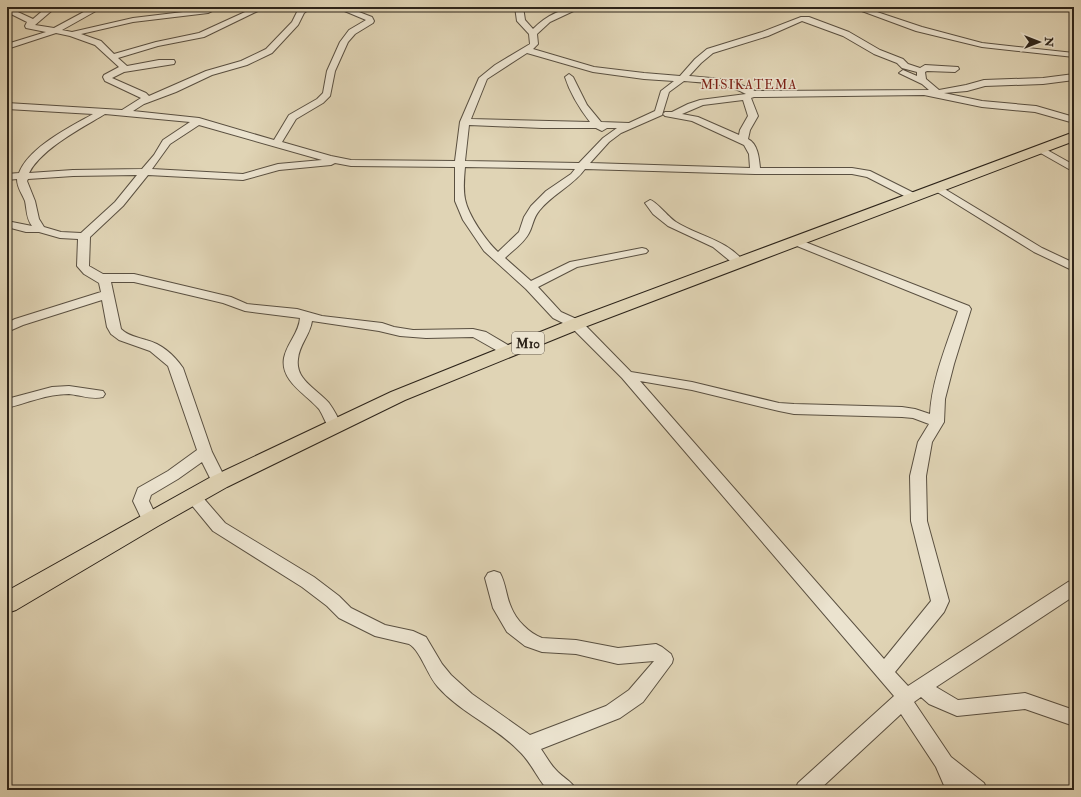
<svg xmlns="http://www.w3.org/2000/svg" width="1081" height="797" font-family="'IM FELL Double Pica',serif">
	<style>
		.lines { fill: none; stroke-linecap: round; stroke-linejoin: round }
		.minor-casing { stroke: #5a5041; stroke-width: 2 }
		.highway-casing { stroke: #2d241a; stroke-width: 2 }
		.minor { fill: #ebe3cf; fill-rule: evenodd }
		.highway { fill: #e0d4b5; fill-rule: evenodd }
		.labels { text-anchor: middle; stroke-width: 3; stroke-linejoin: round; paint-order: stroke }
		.far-quarter-label { font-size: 13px; letter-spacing: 1px; fill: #7a1f14; stroke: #ebe3cf }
		.shield { fill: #ebe3cf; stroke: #665d50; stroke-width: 1 }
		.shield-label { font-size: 13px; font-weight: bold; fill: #2d241a }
	</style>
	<rect width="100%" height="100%" fill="#e0d4b5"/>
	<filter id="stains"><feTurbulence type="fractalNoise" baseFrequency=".005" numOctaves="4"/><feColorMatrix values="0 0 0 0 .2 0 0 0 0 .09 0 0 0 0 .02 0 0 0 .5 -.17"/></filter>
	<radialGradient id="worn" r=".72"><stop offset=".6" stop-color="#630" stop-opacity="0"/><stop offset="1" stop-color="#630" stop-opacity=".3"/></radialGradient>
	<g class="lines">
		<defs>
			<g id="minor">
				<path d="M7,7L33,19L47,7H56L35,25L54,28L93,7H103L62,30L72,32L133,18L208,9L212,11L208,13L133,22L81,34L101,41L114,54L156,42L199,33L256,7H266L204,37L158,46L118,58L127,66L159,60H174L175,62L174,64L124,72L112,78L146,93L149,96L206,71L241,61L266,49L292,22L298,10L303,7H312L304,13L298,25L272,53L247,65L212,75L176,92L144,104L133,111L199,118L274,140L289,115L317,99L323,93L327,71L340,42L349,30L366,20L335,7H346L372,17L374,21L373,23L355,34L348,42L335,71L330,96L323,103L296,119L282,142L331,156L351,160L455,161L460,122L479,78L495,65L530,44L529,34L517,21L515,7H523L525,20L533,29C546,16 563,7 582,7L550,22L537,34L538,44L533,49L594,67L644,73L680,76L695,59L707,49L762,32L801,17H809L849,32L880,50L903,59L908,64L920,68L925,65L958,67L959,69L955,72L927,71L925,72L926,79L939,90L966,85L984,80L1043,78L1074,74V80L1043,84L985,86L967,91L944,93L982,101L1036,106L1074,117V123L1035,112L982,107L924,95L754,97L751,98L758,116L750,130L748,139C758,144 759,158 760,168H852L870,171L918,195L919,197L914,200L910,199L867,177L852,174H755L585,169C573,186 552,194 539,211C533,218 533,226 529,233C524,243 512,251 505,258L531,281L570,262L642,248L646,249L648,251L646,253L577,267L538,287L561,312L581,321L631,372L692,382L779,403L794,404L902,407L915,409L930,414C932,379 947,344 958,311L792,244L790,242L792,240H800L969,306L971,309L954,364L945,399L944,422L932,442L926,476L927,521L949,601L944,612L895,672L908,686L1068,582L1074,580V596L936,687L958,700L1025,693L1074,710V726L1025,709L957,716L929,704L921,697L914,702L951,757L984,783L987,790H946L936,767L901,714L819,790H795L798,783L894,696L622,378L571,327L553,318L526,289L484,251L463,220L455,201V167L351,166L335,163L331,165L279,170L243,180L148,175L123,206L90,237L89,266L103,274H134L231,297L247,304L297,309L322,316L382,323L394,327L413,330L473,329L486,332L513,348L515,351L513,354H503L473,337L426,338L400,336L379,331L312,321C310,335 299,345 298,359C295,380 317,389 329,403C334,410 338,417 341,425L339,428L334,430L329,428C325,422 323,415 319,409C306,394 280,381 284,358C287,343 299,333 300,318L245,311L223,303L134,282H111L121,329C128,336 137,337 146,340C162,344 174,355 183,368L212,452L227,482L224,486L219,487L214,486L202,462L178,479L151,495L149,501L158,520L156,524L150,526L144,524L133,501L138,488L168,471L197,450L168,366L150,351L119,340L111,334L107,327L102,300L23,325L7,332V323L15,319L101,292L99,283L84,274L77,266L78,239L60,238L39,232H26L7,227V221L32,226C26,218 27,210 25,201C22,193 17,188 17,179L7,180V174L19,173C29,147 70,127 93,114L7,109V103L122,110L141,98L105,81L103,77L104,75L119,67L95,45L70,36L56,33L7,49V44L46,32L26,28L25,26L27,22L7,12ZM802,21L843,36L874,54L897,63L902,68L917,72V76L903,70L899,73L922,84L929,90L755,91C732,79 714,78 689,76L701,63L713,53L768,36ZM527,53L593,72L644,79L674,81L661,91L655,111L629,123L601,122L587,105L573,77L569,74L565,77C570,93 580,109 590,122L471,119L487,79ZM684,81C707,83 725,83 746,94L700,100L688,104L672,112H665L663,114L665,116L692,121L744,145L749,154L750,168L590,163L609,142L621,133L662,115L669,92ZM743,100L748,116L740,130L739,135L698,117L682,114L703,105ZM105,114L190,122L163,140L154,155L142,169L73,170L29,173C42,148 82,128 105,114ZM199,125L322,160L278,164L243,174L152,169L170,144ZM469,125L542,128H596L602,131L607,128H617L603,138L579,163L465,161ZM465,167L575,169L571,174L546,191L531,206L524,217L519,232L498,252C486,241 468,215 465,199C463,189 464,178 465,167ZM137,175L115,202L81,233L61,232L44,227L39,219L35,201L27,181L28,179L73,176ZM640,381L692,390L779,411L794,414L902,417L913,418L929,424L918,442L910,476L911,521L931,601L884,659Z"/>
				<polygon points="851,7 862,7 922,27 982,43 1074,53 1074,57 982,47 916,31"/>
				<polygon points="1040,146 1074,165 1074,172 1037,151 1035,149"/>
				<polygon points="938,185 1042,248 1074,263 1074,271 1034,252 934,190 933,188 934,186"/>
				<path d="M650,200C656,201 668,217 676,222C698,236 728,240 745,263L743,265H735L713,247L668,226L653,214L645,203Z"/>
				<path d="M69,386L103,391L105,394L103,397C92,400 80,395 69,394C47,394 27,403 7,408V399L52,387Z"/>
				<path d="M193,491L199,493L225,523L314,577L339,596L351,608L385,625L413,631L426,637L442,664L451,675L472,694L530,735L606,706L629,690L654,661L618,664L576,654L542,652L525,646L507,632L493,608L485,578L488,573L494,571L500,573C506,584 506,596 511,607C516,620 529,633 542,638L576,640L618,648L656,644L662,647L671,654L673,659L672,663L643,702L620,718L541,749C546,756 550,764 556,770C563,778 572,781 576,790H548C537,778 531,762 519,751C495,726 461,713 438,687C427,675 421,651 409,644L375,636L339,618L327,606L302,587L213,531L185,497L187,493Z"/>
			</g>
			<polygon id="highway" points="1074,132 1074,141 582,328 405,400 227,487 158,526 16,610 7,613 7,591 211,477 391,392 570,320"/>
		</defs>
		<use href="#minor" class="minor-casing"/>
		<use href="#highway" class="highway-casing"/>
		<use href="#minor" class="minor"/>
		<use href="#highway" class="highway"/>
	</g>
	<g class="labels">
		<g class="far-quarter-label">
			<text x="749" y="89">MISIKATEMA</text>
		</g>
		<rect class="shield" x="512" y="332" width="32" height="22" rx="3"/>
		<g class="shield-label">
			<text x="528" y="348">M10</text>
		</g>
	</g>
	<rect width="1081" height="797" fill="none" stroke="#e0d4b5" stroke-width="24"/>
	<rect x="8" y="8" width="1065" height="781" fill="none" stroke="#2d241a" stroke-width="2"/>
	<rect x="12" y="12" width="1057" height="773" fill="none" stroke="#2d241a"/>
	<g transform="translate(1039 42) rotate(90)" stroke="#ebe3cf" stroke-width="3" paint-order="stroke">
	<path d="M0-3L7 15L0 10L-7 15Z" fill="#2d241a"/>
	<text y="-6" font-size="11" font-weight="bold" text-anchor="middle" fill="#2d241a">N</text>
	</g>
	<rect width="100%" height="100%" filter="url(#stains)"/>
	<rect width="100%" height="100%" fill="url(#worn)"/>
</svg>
